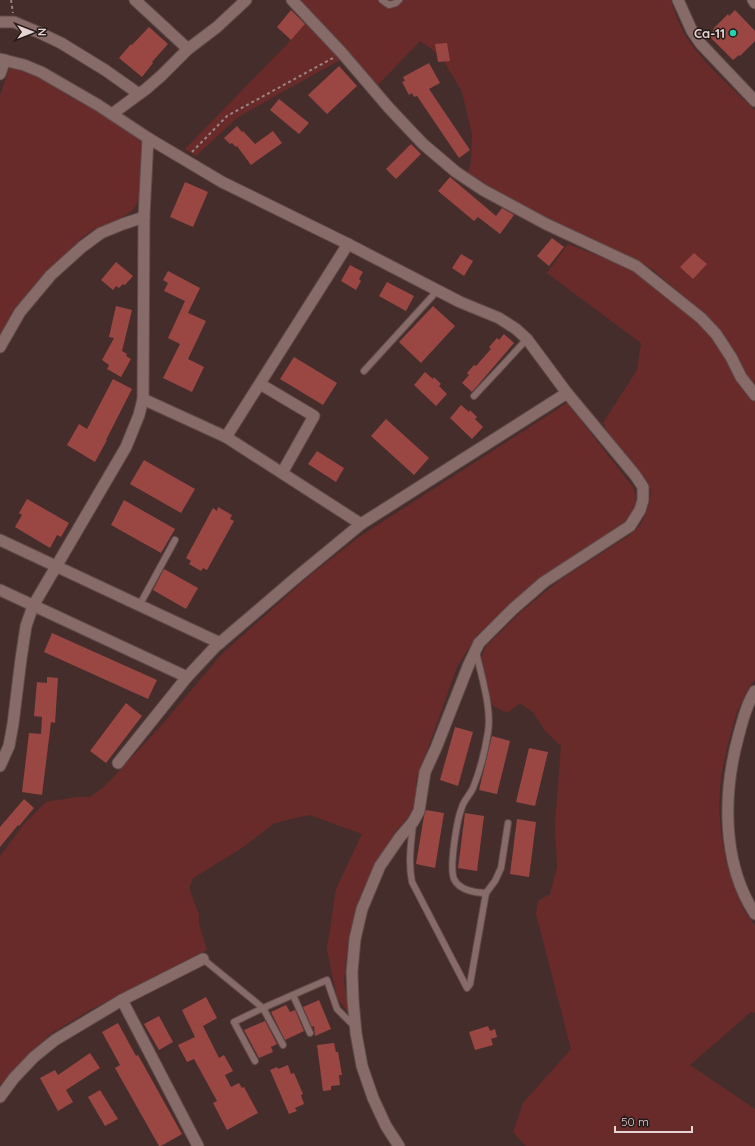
<svg xmlns="http://www.w3.org/2000/svg" width="755" height="1146" font-family="Quicksand,sans-serif">
	<style>
		.green { fill: #692b2a }
		.building { fill: #9a4744 }
		.lines { fill: none; stroke-linecap: round; stroke-linejoin: round }
		.service-casing { stroke: #5f4a49; stroke-width: 8 }
		.minor-casing { stroke: #5f4a49; stroke-width: 13 }
		.path { stroke: #998583; stroke-width: 2; stroke-dasharray: 3 3; stroke-linecap: butt }
		.service { stroke: #876b69; stroke-width: 6 }
		.minor { stroke: #876b69; stroke-width: 11 }
		.poi-dot { fill: #20d5b0; stroke: #241918; stroke-width: 1.5 }
		.labels { text-anchor: middle; stroke-width: 3; stroke-linejoin: round; paint-order: stroke }
		.poi-label { font-size: 13px; font-weight: bold; fill: #e4d4d3; stroke: #241918; text-anchor: end }
	</style>
	<rect width="100%" height="100%" fill="#452d2b"/>
	<g class="green">
		<path d="M295,0H671C674,11 679,24 685,35C702,62 732,88 755,110V389L746,377L722,335L690,302L652,269L577,233L501,193L468,173L471,161L472,134L462,92L441,56L420,41L376,87Z"/>
		<polygon points="306,23 340,60 238,117 196,156 185,149 291,40"/>
		<path d="M10,67C22,71 34,75 45,81C53,85 60,91 68,96C93,108 126,121 142,144C142,163 147,192 135,207C123,222 102,223 87,234C77,241 69,251 61,259C51,269 41,278 33,288C20,303 10,319 0,336V95Z"/>
		<polygon points="568,244 631,268 701,323 721,347 755,398 755,680 749,687 737,712 729,740 721,776 719,806 721,833 726,861 734,887 744,910 755,926 755,1013 751,1012 690,1065 755,1109 755,1146 526,1146 513,1132 523,1103 571,1049 536,914 538,901 550,894 557,867 555,826 561,746 545,731 533,712 520,703 507,713 492,705 483,671 482,655 487,645 523,610 560,580 630,535 641,524 649,505 651,492 648,482 610,437 603,423 637,370 641,343 547,273"/>
		<polygon points="567,403 633,487 636,496 636,505 627,520 601,540 533,584 476,636 457,667 416,782 416,805 410,816 395,832 361,893 349,937 344,980 350,1015 337,998 327,949 336,889 362,834 310,815 290,819 273,824 242,848 193,878 189,888 199,914 199,924 207,950 90,1010 49,1035 0,1085 0,856 24,824 46,802 77,797 90,797 105,786 160,727 221,655 308,577 359,537"/>
	</g>
	<g class="building">
		<polygon points="291,10 305,24 291,40 277,27"/>
		<polygon points="735,10 755,31 755,41 740,56 739,55 733,60 709,36 714,30 713,29 728,14 729,16"/>
		<polygon points="149,27 168,44 152,62 153,63 142,77 119,58 131,44 132,45"/>
		<polygon points="447,43 450,61 438,62 435,44"/>
		<polygon points="429,63 440,83 429,89 470,150 459,158 417,96 414,97 412,93 409,95 402,82 405,81 403,77"/>
		<polygon points="339,66 357,86 327,114 308,95"/>
		<polygon points="279,99 309,123 299,134 270,110"/>
		<polygon points="237,126 242,132 243,131 255,144 273,131 282,143 251,165 237,146 236,147 232,143 230,144 224,138"/>
		<polygon points="411,144 421,154 396,179 386,169"/>
		<polygon points="450,177 496,216 502,208 514,215 500,234 478,217 474,221 438,191"/>
		<polygon points="185,182 208,192 193,227 170,217"/>
		<polygon points="552,238 564,247 549,266 537,256"/>
		<polygon points="694,253 707,264 693,279 680,267"/>
		<polygon points="461,254 473,261 464,276 452,268"/>
		<polygon points="116,262 133,276 125,285 123,284 119,288 116,286 113,290 101,280"/>
		<polygon points="350,265 363,272 359,279 361,281 356,290 341,281"/>
		<polygon points="168,271 200,288 188,313 206,321 188,359 204,367 192,392 163,378 180,344 168,338 185,301 164,291 168,283 163,280"/>
		<polygon points="387,282 414,296 406,311 379,296"/>
		<polygon points="116,306 132,310 122,351 127,354 126,356 131,359 121,377 107,369 109,365 102,360 114,338 109,337"/>
		<polygon points="433,306 455,326 421,363 399,342"/>
		<polygon points="504,334 514,343 472,392 462,383 469,375 467,373 474,365 476,366 491,349 489,347 497,338 499,340"/>
		<polygon points="294,357 337,383 323,405 280,379"/>
		<polygon points="425,372 433,379 434,377 441,384 439,386 447,394 436,406 414,385"/>
		<polygon points="113,379 132,389 106,440 107,440 95,462 67,445 79,424 87,429"/>
		<polygon points="461,405 469,412 470,410 477,417 475,419 483,427 472,439 450,418"/>
		<polygon points="386,419 429,458 414,475 371,436"/>
		<polygon points="317,451 344,468 336,482 308,464"/>
		<polygon points="144,460 195,489 181,513 130,484"/>
		<polygon points="27,499 69,523 61,537 57,535 50,548 15,527 22,515 19,513"/>
		<polygon points="124,500 175,529 161,553 111,525"/>
		<polygon points="218,507 232,515 230,519 234,521 207,570 203,568 201,571 189,564 191,561 186,558 213,508 217,511"/>
		<polygon points="164,569 198,588 186,609 153,590"/>
		<polygon points="52,633 157,680 148,699 44,652"/>
		<polygon points="47,677 58,678 55,723 51,722 42,795 22,792 29,733 41,734 42,717 34,716 37,682 47,683"/>
		<polygon points="126,703 142,716 106,763 90,751"/>
		<polygon points="455,727 473,732 458,786 440,780"/>
		<polygon points="492,736 510,741 497,794 479,790"/>
		<polygon points="529,748 548,752 535,806 516,802"/>
		<polygon points="24,799 34,808 19,826 18,825 0,847 0,827"/>
		<polygon points="426,810 444,813 435,868 416,864 424,816"/>
		<polygon points="465,813 484,816 477,871 458,868"/>
		<polygon points="517,819 536,822 529,877 510,874"/>
		<polygon points="206,997 217,1018 203,1026 219,1058 224,1055 233,1071 225,1075 231,1087 239,1083 242,1088 244,1087 258,1113 227,1130 213,1103 217,1101 194,1059 187,1062 178,1045 195,1037 182,1010"/>
		<polygon points="319,1000 331,1029 315,1036 314,1026 312,1027 303,1007"/>
		<polygon points="286,1005 290,1012 295,1010 304,1031 285,1040 271,1012"/>
		<polygon points="159,1016 173,1042 159,1050 144,1024"/>
		<polygon points="265,1021 277,1044 271,1047 273,1052 259,1058 244,1030"/>
		<polygon points="118,1023 136,1056 138,1055 182,1134 161,1146 159,1146 115,1068 120,1065 102,1032"/>
		<polygon points="488,1026 490,1031 495,1029 497,1037 491,1039 493,1045 475,1050 469,1032"/>
		<polygon points="334,1043 336,1052 338,1052 342,1075 339,1075 340,1085 331,1086 331,1090 323,1091 317,1045"/>
		<polygon points="90,1053 100,1068 66,1090 73,1102 58,1111 40,1078 55,1070 58,1075"/>
		<polygon points="288,1065 291,1074 294,1073 303,1094 301,1095 304,1104 295,1108 297,1111 289,1114 270,1070 277,1067 278,1069"/>
		<polygon points="100,1090 118,1119 105,1126 88,1097"/>
	</g>
	<g class="lines">
		<defs>
			<g id="service">
				<polyline points="382,0 389,5 396,3 399,0"/>
				<polyline points="364,371 437,291"/>
				<polyline points="474,396 527,339"/>
				<polyline points="139,606 175,540"/>
				<path d="M476,651C481,676 492,708 488,732C485,751 480,771 473,788C470,795 464,800 462,807C457,819 449,867 454,879C459,890 475,893 486,893"/>
				<path d="M413,824C411,843 408,863 412,882L467,988L470,984L486,893L495,881L501,868L508,823"/>
				<polyline points="203,959 263,1008 327,980 337,1009 354,1026"/>
				<polyline points="293,995 310,1033"/>
				<polyline points="255,1061 234,1022 263,1008 283,1045"/>
			</g>
			<g id="minor">
				<polyline points="135,0 188,49"/>
				<polyline points="292,0 342,53 389,108 423,144 456,172 483,190 546,224 636,266 701,318 716,334 731,357 741,377 755,395"/>
				<polyline points="678,0 692,31 701,44 755,101"/>
				<polyline points="753,0 755,3"/>
				<polyline points="0,22 14,22 40,33 61,43 105,70 139,94"/>
				<polyline points="0,59 24,65 41,72 98,105 148,138 222,182 348,244 460,302 499,318 516,329 527,339 567,393 635,475 643,487 643,500 640,510 630,526 544,582 513,609 479,643 469,664 436,748 425,772 419,811 413,822 400,837 380,866 362,909 355,939 352,972 353,1000 356,1033 362,1066 373,1098 386,1126 399,1146"/>
				<polyline points="0,74 5,60"/>
				<polyline points="112,114 146,89 161,76 188,49 217,27 246,0"/>
				<polyline points="0,347 20,312 51,275 82,247 101,233 123,224 144,217"/>
				<polyline points="260,384 314,416 282,473"/>
				<polyline points="143,399 226,437 361,524"/>
				<polyline points="226,437 348,244"/>
				<polyline points="0,540 220,643"/>
				<polyline points="0,590 187,677"/>
				<path d="M755,691C747,704 743,719 739,734C723,791 721,862 755,914"/>
				<polyline points="118,763 187,677 215,647 298,576 361,524 567,393"/>
				<polyline points="0,766 9,746 13,724 21,659 26,626 33,606 126,447 139,415 143,399 144,217 148,138"/>
				<polyline points="122,1000 198,1146"/>
				<polyline points="0,1097 14,1078 34,1057 55,1040 122,1000 203,959"/>
			</g>
		</defs>
		<use href="#service" class="service-casing"/>
		<use href="#minor" class="minor-casing"/>
		<g class="path">
			<polyline points="11,0 13,13"/>
			<polyline points="192,152 227,116 333,58"/>
		</g>
		<use href="#service" class="service"/>
		<use href="#minor" class="minor"/>
	</g>
	<circle class="poi-dot" cx="733" cy="33" r="4"/>
	<g class="labels">
		<g class="poi-label">
			<text x="725" y="38">Ca-11</text>
		</g>
	</g>
	<g transform="translate(32 32) rotate(90)" stroke="#241918" stroke-width="3" paint-order="stroke">
	<path d="M0-3L7 15L0 10L-7 15Z" fill="#e4d4d3"/>
	<text y="-6" font-size="11" font-weight="bold" text-anchor="middle" fill="#e4d4d3">N</text>
	</g>
	<path d="M615 1126v6h77v-6" fill="none" stroke="#e4d4d3" stroke-width="2"/>
	<text x="621" y="1126" font-size="12" fill="#e4d4d3" stroke="#241918" stroke-width="3" paint-order="stroke">50 m</text>
</svg>
